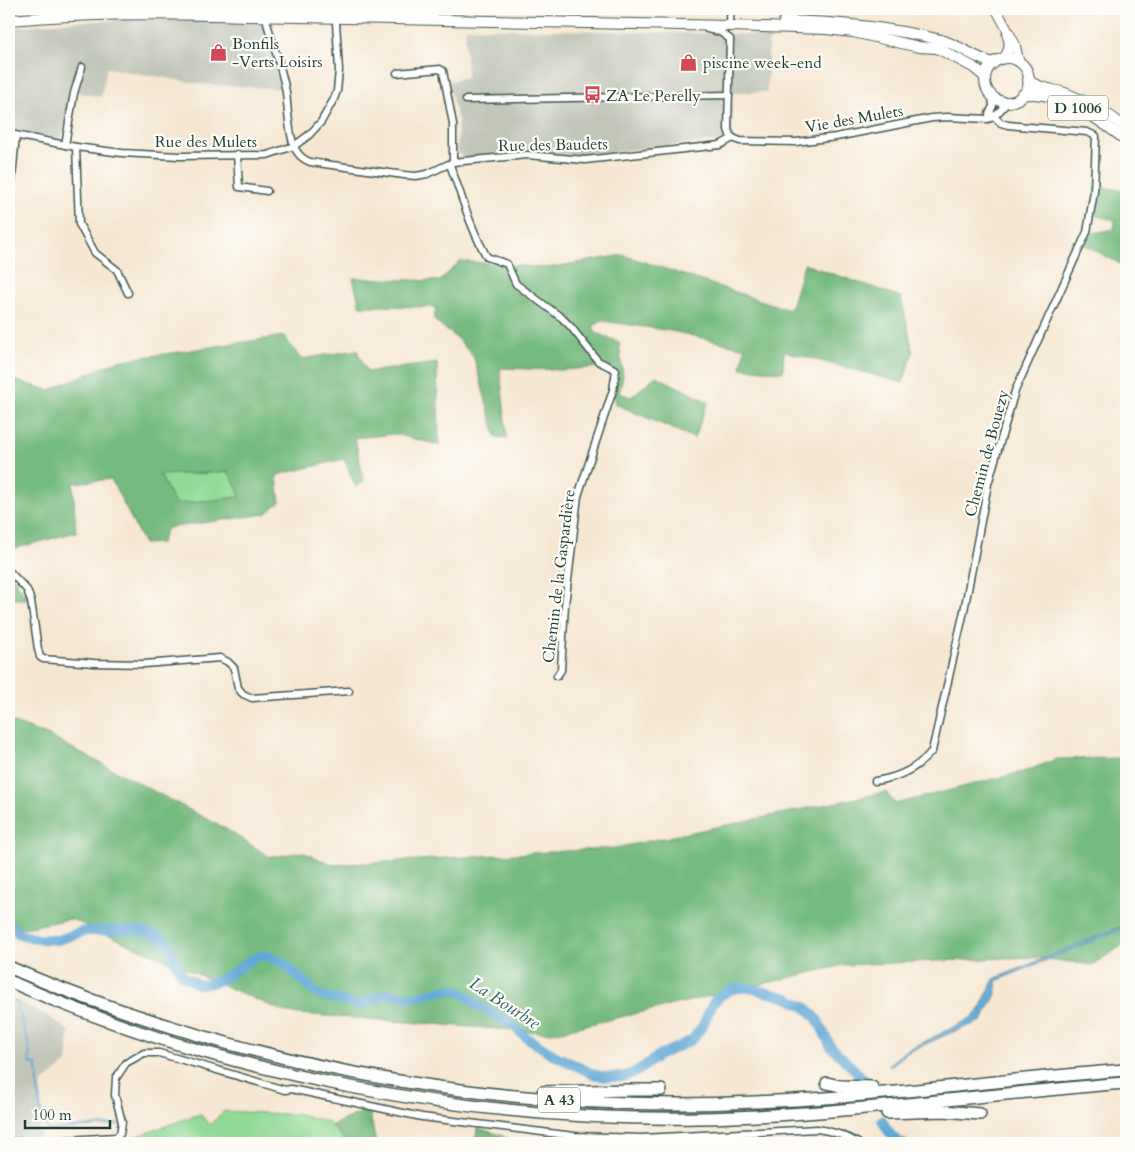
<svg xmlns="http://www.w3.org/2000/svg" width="1135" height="1152" font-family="Cardo,serif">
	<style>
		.industrial { fill: #c2c6b9 }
		.green { fill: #91da95; stroke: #588c64 }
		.forest { fill: #74ba7e; stroke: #4a7c59; fill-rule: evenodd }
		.water { fill: #5ea7d5; stroke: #3e7284 }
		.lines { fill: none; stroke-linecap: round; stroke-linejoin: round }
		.stream { stroke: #5ea7d5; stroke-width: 2 }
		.river { stroke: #5ea7d5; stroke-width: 10 }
		.minor-tunnel { stroke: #cbc5b2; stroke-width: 6; stroke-dasharray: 6 3; stroke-linecap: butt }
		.minor-casing { stroke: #3f564c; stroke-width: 9 }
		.secondary-casing { stroke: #3f564c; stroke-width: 11 }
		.primary-casing { stroke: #3f564c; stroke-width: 12 }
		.motorway-casing { stroke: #3f564c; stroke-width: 14 }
		.minor { stroke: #fff; stroke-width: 6 }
		.secondary { stroke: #fff; stroke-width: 9 }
		.primary { stroke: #fff; stroke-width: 10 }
		.motorway { stroke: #fff; stroke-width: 11 }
		.labels { text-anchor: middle; stroke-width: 4.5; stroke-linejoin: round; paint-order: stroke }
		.shield { fill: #fdfcf7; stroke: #62766e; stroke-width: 1 }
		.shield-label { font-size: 15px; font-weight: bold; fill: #1f3d34 }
		.poi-label { font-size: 16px; fill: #1f3d34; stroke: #fdfcf7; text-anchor: start }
		.street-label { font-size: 16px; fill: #1f3d34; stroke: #fdfcf7 }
		.water-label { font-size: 18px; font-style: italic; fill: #35626c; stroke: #fdfcf7 }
	</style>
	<rect width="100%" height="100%" fill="#fdfcf7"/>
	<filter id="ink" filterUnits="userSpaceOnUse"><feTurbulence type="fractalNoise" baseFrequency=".02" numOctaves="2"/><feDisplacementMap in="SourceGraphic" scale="10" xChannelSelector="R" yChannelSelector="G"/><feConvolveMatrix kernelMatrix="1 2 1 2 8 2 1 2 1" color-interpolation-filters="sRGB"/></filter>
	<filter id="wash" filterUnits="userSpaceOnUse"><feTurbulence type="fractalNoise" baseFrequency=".0096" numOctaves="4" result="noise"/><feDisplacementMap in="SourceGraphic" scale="20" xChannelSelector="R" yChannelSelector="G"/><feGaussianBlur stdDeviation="1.12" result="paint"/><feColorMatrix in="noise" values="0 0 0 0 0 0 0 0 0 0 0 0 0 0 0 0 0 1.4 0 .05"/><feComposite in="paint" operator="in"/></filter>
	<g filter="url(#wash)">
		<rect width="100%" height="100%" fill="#f6e7d2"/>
		<g class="industrial">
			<polygon points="149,19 263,21 281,89 200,84 107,68 101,97 72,91 61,140 9,129 9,28 64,22"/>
			<polygon points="466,28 769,35 767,92 732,93 733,140 645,148 582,156 524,153 464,158 457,152 458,121 448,82 467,77 465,41"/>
			<polygon points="9,997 46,1015 69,1031 67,1063 42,1083 39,1143 9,1143"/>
		</g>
		<g class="green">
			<polygon points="229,472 241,497 174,504 160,475"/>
			<polygon points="224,1111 303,1115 328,1122 347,1143 102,1143 123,1141 200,1114 210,1125"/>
		</g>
		<g class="forest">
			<polygon points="1096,186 1126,191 1126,267 1083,244 1088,234 1114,229 1115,220 1092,215"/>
			<polygon points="623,255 790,310 804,264 901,297 913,352 903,383 784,351 783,372 741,368 745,348 672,331 603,321 593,326 596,333 619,342 623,377 619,393 631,397 656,376 708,402 694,438 615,404 612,375 603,367 561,370 500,368 507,438 496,437 474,358 460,341 434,320 436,307 360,306 353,278 440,281 460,261 548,268"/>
			<path d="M284,336L301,359L357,350L367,372L437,363L439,445L394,434L355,438L364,481L356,487L344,459L277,475L280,502L265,514L167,528L161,543L144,544L111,479L73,483L76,532L9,550V379L49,390L118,361ZM229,472L241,497L175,504L160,475Z"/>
			<polygon points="9,574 12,576 28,599 9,599"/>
			<polygon points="9,721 47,735 226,829 270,857 302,852 334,865 615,848 886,792 895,804 1026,771 1057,759 1126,758 1126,943 1092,965 1032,957 844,965 552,1033 287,1013 71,919 9,931"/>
			<polygon points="369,1109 376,1143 347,1143 332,1125"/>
			<polygon points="477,1128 501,1135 515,1143 475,1143"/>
		</g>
		<polygon class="water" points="1119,927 1119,930 996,981 997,992 982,1021 950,1033 906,1053 890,1067 889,1064 904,1052 969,1019 978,1012 994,979"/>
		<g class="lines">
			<path class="stream" d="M16,1001L29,1046L30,1063L37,1065C38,1081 38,1119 48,1130L120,1124"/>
			<g class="river">
				<path d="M9,923L19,934L37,939L58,940L81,932L87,931C109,931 140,927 160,937C174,944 174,967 183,976C185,978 188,978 190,980C191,980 195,983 197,984C211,987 231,975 242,966C251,959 260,952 273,958C289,965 302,980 315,992L320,995L359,1005L386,994L411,997L420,996L438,991L454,989L470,998L475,1004L511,1024L527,1038L552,1054L593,1074L605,1077H622L638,1071L658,1056L692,1040L702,1027L713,1003L720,996L732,989L739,988H750L788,998L803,1006L809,1010L817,1019L831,1047L866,1081"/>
				<path d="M882,1120C887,1129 892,1140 903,1143"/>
			</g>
		</g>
	</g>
	<g filter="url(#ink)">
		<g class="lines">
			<polyline class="minor-tunnel" points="336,22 336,9"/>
			<defs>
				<g id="minor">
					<polyline points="730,19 731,9"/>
					<path d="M267,23C273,45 282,69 286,92C288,109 288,129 294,146C297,154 302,159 310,162L404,175L416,176L427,174L453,162L527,155L585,160L720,145L733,138"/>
					<polyline points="707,29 720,32 730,39 728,129 730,135 733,138"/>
					<polyline points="397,73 440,69 443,71 453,124 453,162"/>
					<polyline points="466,100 729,95"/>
					<polyline points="989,114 993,106 992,96"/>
					<polyline points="9,134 76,147 122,153 179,156 267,155 294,146 309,135 321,122 334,99 337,91 339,70 336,23"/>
					<polyline points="733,138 740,141 796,142 836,137 932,118 947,117 988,119 994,117 1008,102"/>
					<polyline points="65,145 74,93 82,67"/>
					<polyline points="76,147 79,224 95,253 117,270 128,293"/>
					<polyline points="237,154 239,187 267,191"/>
					<path d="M450,165C462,196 470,228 487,257L507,264L516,284L562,318L571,327L598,361L616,370L613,390L578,496L565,605L561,670L557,676"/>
					<polyline points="9,211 16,135"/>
					<polyline points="9,571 27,590 31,601 38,649 40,657 43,659 94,663 144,664 220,658 228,662 234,668 238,688 243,694 252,698 349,691"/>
					<path d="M875,781C897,778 918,768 932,751L964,611L988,484L1015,391L1087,232L1094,192L1096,136L1087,132L1008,125L1001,123L990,113"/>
					<polyline points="9,1142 37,1142 39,1143"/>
					<path d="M37,1142L116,1137L120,1134L122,1122L115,1095L116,1078L126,1063L144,1053H159L285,1090L291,1089L422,1117L574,1136L642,1138L817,1129C833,1131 844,1135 858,1143"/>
				</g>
				<g id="secondary">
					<polyline points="996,9 1015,44 1019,62"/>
					<path d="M1003,59C1009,52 1011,44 1007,35"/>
				</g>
				<g id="primary">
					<polyline points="260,9 299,10"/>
					<path d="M9,20C88,13 167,13 247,16L730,26L826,29L853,32L919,47L937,48L973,67L985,77"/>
					<path d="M784,21C838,22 888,27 941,40C960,45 975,59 994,63"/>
					<circle cx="1007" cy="80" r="22"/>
					<path d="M1028,80C1038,89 1053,89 1065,93C1088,102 1108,113 1126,128"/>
					<path d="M1022,95C1058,88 1099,120 1126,140"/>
				</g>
				<g id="motorway">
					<path d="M9,967C49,985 90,1000 132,1014C332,1082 545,1112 756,1102C880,1097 1003,1079 1126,1070"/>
					<path d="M9,981C220,1075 469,1122 699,1118C842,1115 984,1094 1126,1083"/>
					<polyline points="827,1083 840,1086 872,1087"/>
					<polyline points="543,1092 631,1090 661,1090"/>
					<polyline points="887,1113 943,1111 980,1114"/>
				</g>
			</defs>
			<use href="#minor" class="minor-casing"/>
			<use href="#secondary" class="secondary-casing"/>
			<use href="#primary" class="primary-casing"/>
			<use href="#motorway" class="motorway-casing"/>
			<use href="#minor" class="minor"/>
			<use href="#secondary" class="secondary"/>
			<use href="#primary" class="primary"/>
			<use href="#motorway" class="motorway"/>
		</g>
	</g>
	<defs>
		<symbol id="shop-bare" viewBox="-9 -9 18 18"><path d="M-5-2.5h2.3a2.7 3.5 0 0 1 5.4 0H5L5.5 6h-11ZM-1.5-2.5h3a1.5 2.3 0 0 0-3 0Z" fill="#d1495b" stroke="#fdfcf7" stroke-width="2.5" paint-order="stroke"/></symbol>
		<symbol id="bus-bare" viewBox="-9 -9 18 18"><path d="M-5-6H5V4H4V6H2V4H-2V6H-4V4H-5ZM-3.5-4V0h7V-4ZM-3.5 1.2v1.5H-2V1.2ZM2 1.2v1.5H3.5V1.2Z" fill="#d1495b" stroke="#fdfcf7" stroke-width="2.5" paint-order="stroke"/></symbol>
	</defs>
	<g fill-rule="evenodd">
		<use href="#shop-bare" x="206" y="40" width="25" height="25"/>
		<use href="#shop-bare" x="676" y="50" width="25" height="25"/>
		<use href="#bus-bare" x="580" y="82" width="25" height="25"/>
	</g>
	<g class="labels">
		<g class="shield">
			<rect x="1048" y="95.5" width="60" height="25" rx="4"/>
			<rect x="538" y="1087.5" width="42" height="25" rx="4"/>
		</g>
		<g class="shield-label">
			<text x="1078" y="113">D 1006</text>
			<text x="559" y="1105">A 43</text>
		</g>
		<g class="poi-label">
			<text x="232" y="49">Bonfils<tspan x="232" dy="18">-Verts Loisirs</tspan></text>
			<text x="703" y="68">piscine week-end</text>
			<text x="606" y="101">ZA Le Perelly</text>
		</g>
		<g class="street-label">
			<text transform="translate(854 118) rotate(-10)" y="6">Vie des Mulets</text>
			<text x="206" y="147">Rue des Mulets</text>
			<text transform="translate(553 144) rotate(-1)" y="6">Rue des Baudets</text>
			<text transform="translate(986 453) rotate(-75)" y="6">Chemin de Bouezy</text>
			<text transform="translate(558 576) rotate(-83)" y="6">Chemin de la Gaspardière</text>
		</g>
		<g class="water-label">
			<text transform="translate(505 1003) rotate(33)" y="6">La Bourbre</text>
		</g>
	</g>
	<rect width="1135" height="1152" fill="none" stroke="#fdfcf7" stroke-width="30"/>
	<path d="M25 1120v8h85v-8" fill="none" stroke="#1f3d34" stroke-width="2.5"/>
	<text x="32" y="1120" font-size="15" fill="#1f3d34" stroke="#fdfcf7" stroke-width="4" paint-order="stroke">100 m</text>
</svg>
